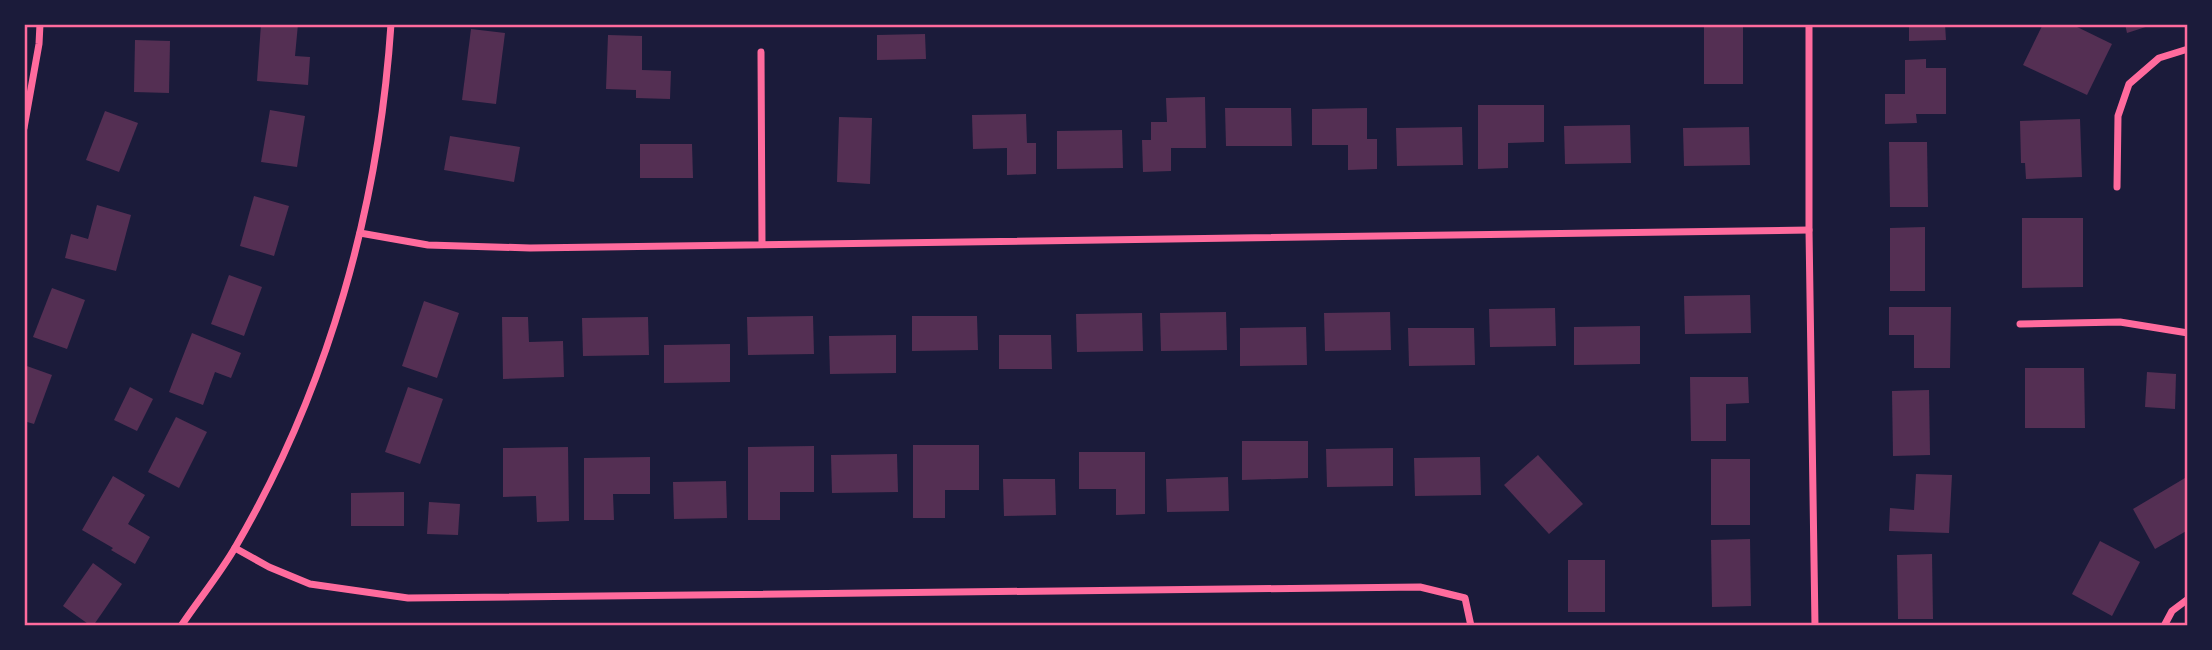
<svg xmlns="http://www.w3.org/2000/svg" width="2212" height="650" font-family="'Fira Sans Condensed',sans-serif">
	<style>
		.building { fill: #542f53 }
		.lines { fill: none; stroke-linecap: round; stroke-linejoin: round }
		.minor { stroke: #ff6b9d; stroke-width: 7 }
		.neatline { fill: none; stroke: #ff6b9d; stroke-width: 2.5 }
	</style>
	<rect width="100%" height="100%" fill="#1b1b3a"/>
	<g class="building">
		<polygon points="261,24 298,24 295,56 310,57 308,85 257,81"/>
		<rect x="1704" y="24" width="39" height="60"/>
		<polygon points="1909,24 1945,24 1946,40 1909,41"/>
		<polygon points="2043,24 2071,24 2112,44 2087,95 2023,65"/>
		<polygon points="2125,24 2152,24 2152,25 2127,33"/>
		<polygon points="471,29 505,33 496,104 462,100"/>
		<polygon points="925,34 926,59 877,60 877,35"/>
		<polygon points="608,35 642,36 642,70 671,71 670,99 636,98 636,90 606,89"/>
		<polygon points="135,40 170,41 169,93 134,92"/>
		<polygon points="1926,59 1926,68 1946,68 1946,114 1916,114 1917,123 1885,124 1885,94 1905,94 1905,60"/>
		<polygon points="1205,97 1206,148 1171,148 1171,171 1143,172 1142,140 1151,140 1151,122 1167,122 1166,98"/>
		<polygon points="1478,105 1544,105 1544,142 1508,143 1508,168 1478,169"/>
		<polygon points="1225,108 1291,108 1292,146 1226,146"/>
		<polygon points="1367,108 1367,139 1377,139 1377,169 1348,170 1348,145 1312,145 1312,109"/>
		<polygon points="270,110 305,116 297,167 261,162"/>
		<polygon points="105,111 138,123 119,172 86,160"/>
		<polygon points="1026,114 1027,143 1036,143 1036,174 1007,175 1007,148 973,149 972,115"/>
		<polygon points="839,117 872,118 870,184 837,182"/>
		<polygon points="2080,119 2082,177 2026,179 2025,163 2021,163 2020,121"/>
		<polygon points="1630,125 1631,163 1565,164 1564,126"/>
		<polygon points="1462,127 1463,165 1397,166 1396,128"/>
		<polygon points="1749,127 1750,165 1684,166 1683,128"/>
		<polygon points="1122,130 1123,168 1057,169 1057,131"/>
		<polygon points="450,136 520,147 514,182 444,170"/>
		<polygon points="1889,142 1927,142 1928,207 1890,207"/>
		<polygon points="640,144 692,144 693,178 640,178"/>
		<polygon points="254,196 289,206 274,256 240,246"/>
		<polygon points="97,205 131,215 116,271 65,258 71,234 88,239"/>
		<polygon points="2022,218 2083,218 2083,287 2022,288"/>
		<polygon points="1925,227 1925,291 1890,291 1890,228"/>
		<polygon points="229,275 262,287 244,336 211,324"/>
		<polygon points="52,288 85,300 67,349 33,337"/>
		<polygon points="1750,295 1751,333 1685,334 1684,296"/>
		<polygon points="424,301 459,313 437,378 402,366"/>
		<polygon points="1889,307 1951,307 1950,368 1914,368 1914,335 1889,335"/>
		<polygon points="1555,308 1556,346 1490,347 1489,309"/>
		<polygon points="1226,312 1227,350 1161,351 1160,313"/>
		<polygon points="1390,312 1391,350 1325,351 1324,313"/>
		<polygon points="1142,313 1143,351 1077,352 1076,314"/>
		<polygon points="813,316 814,354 748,355 747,317"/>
		<polygon points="912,316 977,316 978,350 912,351"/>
		<polygon points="502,317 528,317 529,342 563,341 564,377 503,379"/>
		<polygon points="648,317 649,355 583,356 582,318"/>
		<polygon points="1640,326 1640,364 1574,365 1574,327"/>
		<polygon points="1306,327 1307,365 1240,366 1240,328"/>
		<polygon points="1408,328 1474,328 1475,365 1409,366"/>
		<polygon points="192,333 241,353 231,378 215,372 203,405 169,392"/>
		<polygon points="896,335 896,373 830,374 829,336"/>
		<polygon points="999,335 1051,335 1052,369 999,369"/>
		<polygon points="730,344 730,382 664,383 664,345"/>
		<polygon points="24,365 52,375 34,424 24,421"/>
		<polygon points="2025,368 2084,368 2085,428 2025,428"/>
		<polygon points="2147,372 2176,374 2175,409 2145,407"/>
		<polygon points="1690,377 1748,377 1749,403 1726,404 1726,441 1691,441"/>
		<polygon points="130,387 153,399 137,431 114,420"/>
		<polygon points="408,387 443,399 420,464 385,452"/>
		<polygon points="1929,390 1930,455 1893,456 1892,391"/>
		<polygon points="176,417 207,432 179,488 148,472"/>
		<polygon points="1242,441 1308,441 1308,478 1242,480"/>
		<polygon points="913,445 979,445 979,490 945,490 945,518 913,518"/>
		<polygon points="814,446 814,492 780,492 780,520 748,520 748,447"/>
		<polygon points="568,447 569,521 537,522 536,496 503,497 503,448"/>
		<polygon points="1393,448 1393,486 1327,487 1326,449"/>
		<polygon points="1079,452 1145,452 1145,514 1116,515 1116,489 1079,489"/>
		<polygon points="897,454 898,492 832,493 831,455"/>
		<polygon points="1538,455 1583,504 1549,534 1504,485"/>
		<polygon points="650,457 650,494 613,494 614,520 584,520 584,458"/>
		<polygon points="1480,457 1481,495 1415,496 1414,458"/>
		<rect x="1711" y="459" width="39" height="66"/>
		<polygon points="1916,474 1952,475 1949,533 1889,531 1890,508 1914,510"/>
		<polygon points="113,476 145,495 128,524 150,537 135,564 111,550 113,548 82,530"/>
		<polygon points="1228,477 1229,511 1167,512 1166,479"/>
		<polygon points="2185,478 2188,482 2188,530 2155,549 2133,509"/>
		<polygon points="1003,479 1055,479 1056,515 1004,516"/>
		<polygon points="726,481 727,518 674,519 673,482"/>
		<polygon points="404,492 404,526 351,526 351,493"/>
		<polygon points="429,502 460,504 458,535 427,534"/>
		<polygon points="1750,539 1751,606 1712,607 1711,540"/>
		<polygon points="2100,541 2140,562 2112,616 2072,594"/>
		<polygon points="1932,554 1933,619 1898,619 1897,555"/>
		<rect x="1568" y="560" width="37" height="52"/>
		<polygon points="93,563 122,584 93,626 91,626 63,606"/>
	</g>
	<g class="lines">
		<g class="minor">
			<polyline points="1809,24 1809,230 1815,626"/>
			<polyline points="761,52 762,244"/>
			<polyline points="24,128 39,44 40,24"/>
			<polyline points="2117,187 2118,116 2129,84 2159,58 2188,49"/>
			<polyline points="360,233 428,245 530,248 1809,230"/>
			<polyline points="2020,324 2120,322 2188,333"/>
			<polyline points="235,548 269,567 310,584 408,598 1420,587 1465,598 1471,626"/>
			<path d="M181,626C199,599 220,574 236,546C328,388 379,207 391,24"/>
			<polyline points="2164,626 2172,611 2188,599"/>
		</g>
	</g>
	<rect width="2212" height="650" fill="none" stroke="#1b1b3a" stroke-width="52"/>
	<rect x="26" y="26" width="2160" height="598" class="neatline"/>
</svg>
